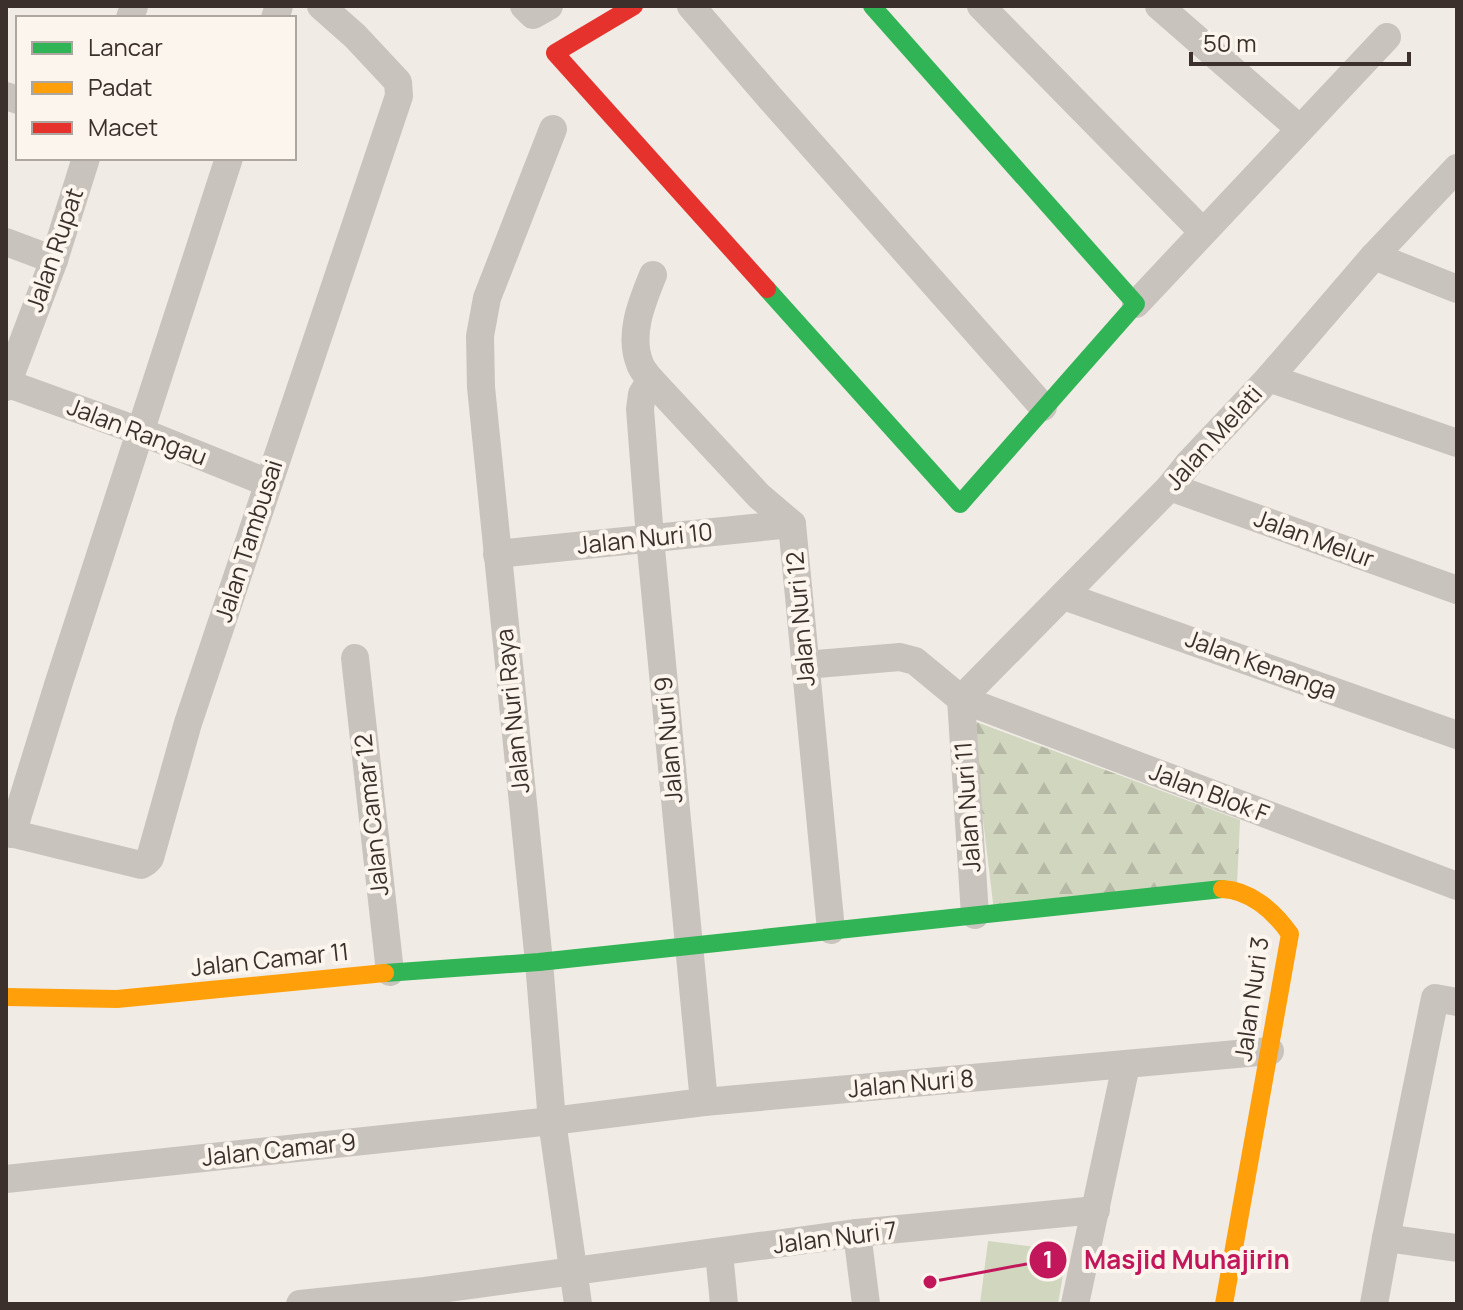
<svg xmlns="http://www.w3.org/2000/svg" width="1463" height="1310" font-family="Manrope,sans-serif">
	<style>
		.forest { fill: url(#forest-firs) }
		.park { fill: #d1d6bf }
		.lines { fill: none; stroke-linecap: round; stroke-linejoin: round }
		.street { stroke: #c9c3be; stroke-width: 28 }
		.fast { stroke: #30b455; stroke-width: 18 }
		.slow { stroke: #ff9f0a; stroke-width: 18 }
		.jam { stroke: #e5322d; stroke-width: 18 }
		.labels { text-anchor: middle; stroke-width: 8; stroke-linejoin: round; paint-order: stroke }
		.street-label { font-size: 24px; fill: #3b302b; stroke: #fbf5ee }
		.leader { fill: none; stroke: #c2185b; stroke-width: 3 }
		.callout-dot { fill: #c2185b; stroke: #fbf5ee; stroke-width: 3 }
		.mark-label { font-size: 24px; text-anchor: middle; font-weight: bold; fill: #fff }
		.callout-label { font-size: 26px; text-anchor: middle; font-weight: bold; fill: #c2185b; stroke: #fbf5ee; stroke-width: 8; stroke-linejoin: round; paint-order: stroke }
	</style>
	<defs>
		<pattern id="forest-firs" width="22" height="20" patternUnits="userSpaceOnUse" patternTransform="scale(2)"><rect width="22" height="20" fill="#d1d6bf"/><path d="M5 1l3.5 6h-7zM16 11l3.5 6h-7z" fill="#b4b8a4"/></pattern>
	</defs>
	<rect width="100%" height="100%" fill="#f0ebe5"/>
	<polygon class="forest" points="971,720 1240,820 1237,884 994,911"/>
	<polygon class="park" points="988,1241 1067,1251 1058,1304 980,1304"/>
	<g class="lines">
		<g class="street">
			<polyline points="524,6 533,15 549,6"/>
			<polyline points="691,6 771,99 1043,407"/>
			<polyline points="981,6 1203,232"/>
			<polyline points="1159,6 1300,129"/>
			<polyline points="130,18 134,6"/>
			<polyline points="275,18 279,6"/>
			<polyline points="6,96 18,100"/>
			<polyline points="553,129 487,298 480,336 481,387 539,962 552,1121 578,1304"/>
			<polyline points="6,242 54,260"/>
			<polyline points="1374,256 1457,289"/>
			<path d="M653,275C642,302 628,335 640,364C642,370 647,375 651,380L759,496L792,524L831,930"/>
			<polyline points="1136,304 1387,37"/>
			<polyline points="1269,378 1457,443"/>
			<polyline points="651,380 642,394 640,409 650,538 704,1102"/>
			<polyline points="6,383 139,431 268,483"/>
			<polyline points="6,387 54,260 86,158"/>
			<polyline points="1170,487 1457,590"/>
			<polyline points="497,554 792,524"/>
			<polyline points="1064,596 1457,735"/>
			<polyline points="355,658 390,972"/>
			<polyline points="805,665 900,657 915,661 961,699 1457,886"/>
			<polyline points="961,699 1170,487 1189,463 1269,378 1374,256 1457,168"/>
			<polyline points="961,699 975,915"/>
			<polyline points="6,832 141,865 146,862 150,858 188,723 399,96 398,82 355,36 321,6"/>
			<polyline points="12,834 59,682 229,158"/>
			<polyline points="6,1179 552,1121 704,1102 1270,1051"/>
			<polyline points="857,1233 866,1304"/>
			<polyline points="1386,1238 1435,998 1457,1002"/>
			<polyline points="719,1253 724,1304"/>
			<polyline points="300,1304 425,1291 857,1233 1096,1210"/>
			<polyline points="1075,1304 1126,1065"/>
			<polyline points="1374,1304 1386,1238 1457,1248"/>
		</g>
		<g class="fast">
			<polyline points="767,289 960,504 1136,304 872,6"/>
			<polyline points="385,973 539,962 1222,889"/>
		</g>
		<g class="slow">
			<path d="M1222,889C1250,890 1274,911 1290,934L1224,1304"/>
			<polyline points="6,997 117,999 385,973"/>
		</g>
		<polyline class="jam" points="634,6 555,53 767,289"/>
	</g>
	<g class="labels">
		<g class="street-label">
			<text transform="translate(55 250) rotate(-71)" y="8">Jalan Rupat</text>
			<text transform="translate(137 432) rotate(21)" y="8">Jalan Rangau</text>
			<text transform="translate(1214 438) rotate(-48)" y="8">Jalan Melati</text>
			<text transform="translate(645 539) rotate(-6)" y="8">Jalan Nuri 10</text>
			<text transform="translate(1314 539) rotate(20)" y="8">Jalan Melur</text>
			<text transform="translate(249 541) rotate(-72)" y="8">Jalan Tambusai</text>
			<text transform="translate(801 619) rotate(-95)" y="8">Jalan Nuri 12</text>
			<text transform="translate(1261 665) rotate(20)" y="8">Jalan Kenanga</text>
			<text transform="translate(513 711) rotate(-96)" y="8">Jalan Nuri Raya</text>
			<text transform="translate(669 740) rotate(-95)" y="8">Jalan Nuri 9</text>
			<text transform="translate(1209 793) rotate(21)" y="8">Jalan Blok F</text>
			<text transform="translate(968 807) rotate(-94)" y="8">Jalan Nuri 11</text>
			<text transform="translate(372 815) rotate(-96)" y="8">Jalan Camar 12</text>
			<text transform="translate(270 960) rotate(-6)" y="8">Jalan Camar 11</text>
			<text transform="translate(1252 999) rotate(-82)" y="8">Jalan Nuri 3</text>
			<text transform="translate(911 1084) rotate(-5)" y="8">Jalan Nuri 8</text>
			<text transform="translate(279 1150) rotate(-6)" y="8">Jalan Camar 9</text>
			<text transform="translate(835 1238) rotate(-7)" y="8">Jalan Nuri 7</text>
		</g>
	</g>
	<path class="leader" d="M930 1282L1048 1260"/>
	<g class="callout-dot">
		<circle cx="930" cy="1282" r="8"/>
		<circle cx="1048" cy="1260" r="20"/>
	</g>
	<g class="mark-label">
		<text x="1048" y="1268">1</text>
	</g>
	<g class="callout-label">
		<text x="1187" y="1269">Masjid Muhajirin</text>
	</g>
	<rect width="1463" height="1310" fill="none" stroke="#3b302b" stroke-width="16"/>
	<rect x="16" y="16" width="280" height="144" fill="#fbf5ee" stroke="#aea6a0" stroke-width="2"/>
	<rect x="32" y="42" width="40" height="12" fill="#30b455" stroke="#aea6a0" stroke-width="2"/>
	<text x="88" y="56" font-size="24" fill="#3b302b">Lancar</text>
	<rect x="32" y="82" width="40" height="12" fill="#ff9f0a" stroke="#aea6a0" stroke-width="2"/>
	<text x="88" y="96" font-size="24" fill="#3b302b">Padat</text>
	<rect x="32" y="122" width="40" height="12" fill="#e5322d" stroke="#aea6a0" stroke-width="2"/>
	<text x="88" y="136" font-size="24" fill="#3b302b">Macet</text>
	<path d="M1191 52v12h218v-12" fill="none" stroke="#3b302b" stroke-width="4"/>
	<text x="1203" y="52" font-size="24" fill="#3b302b" stroke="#fbf5ee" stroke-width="6" paint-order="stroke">50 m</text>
</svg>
